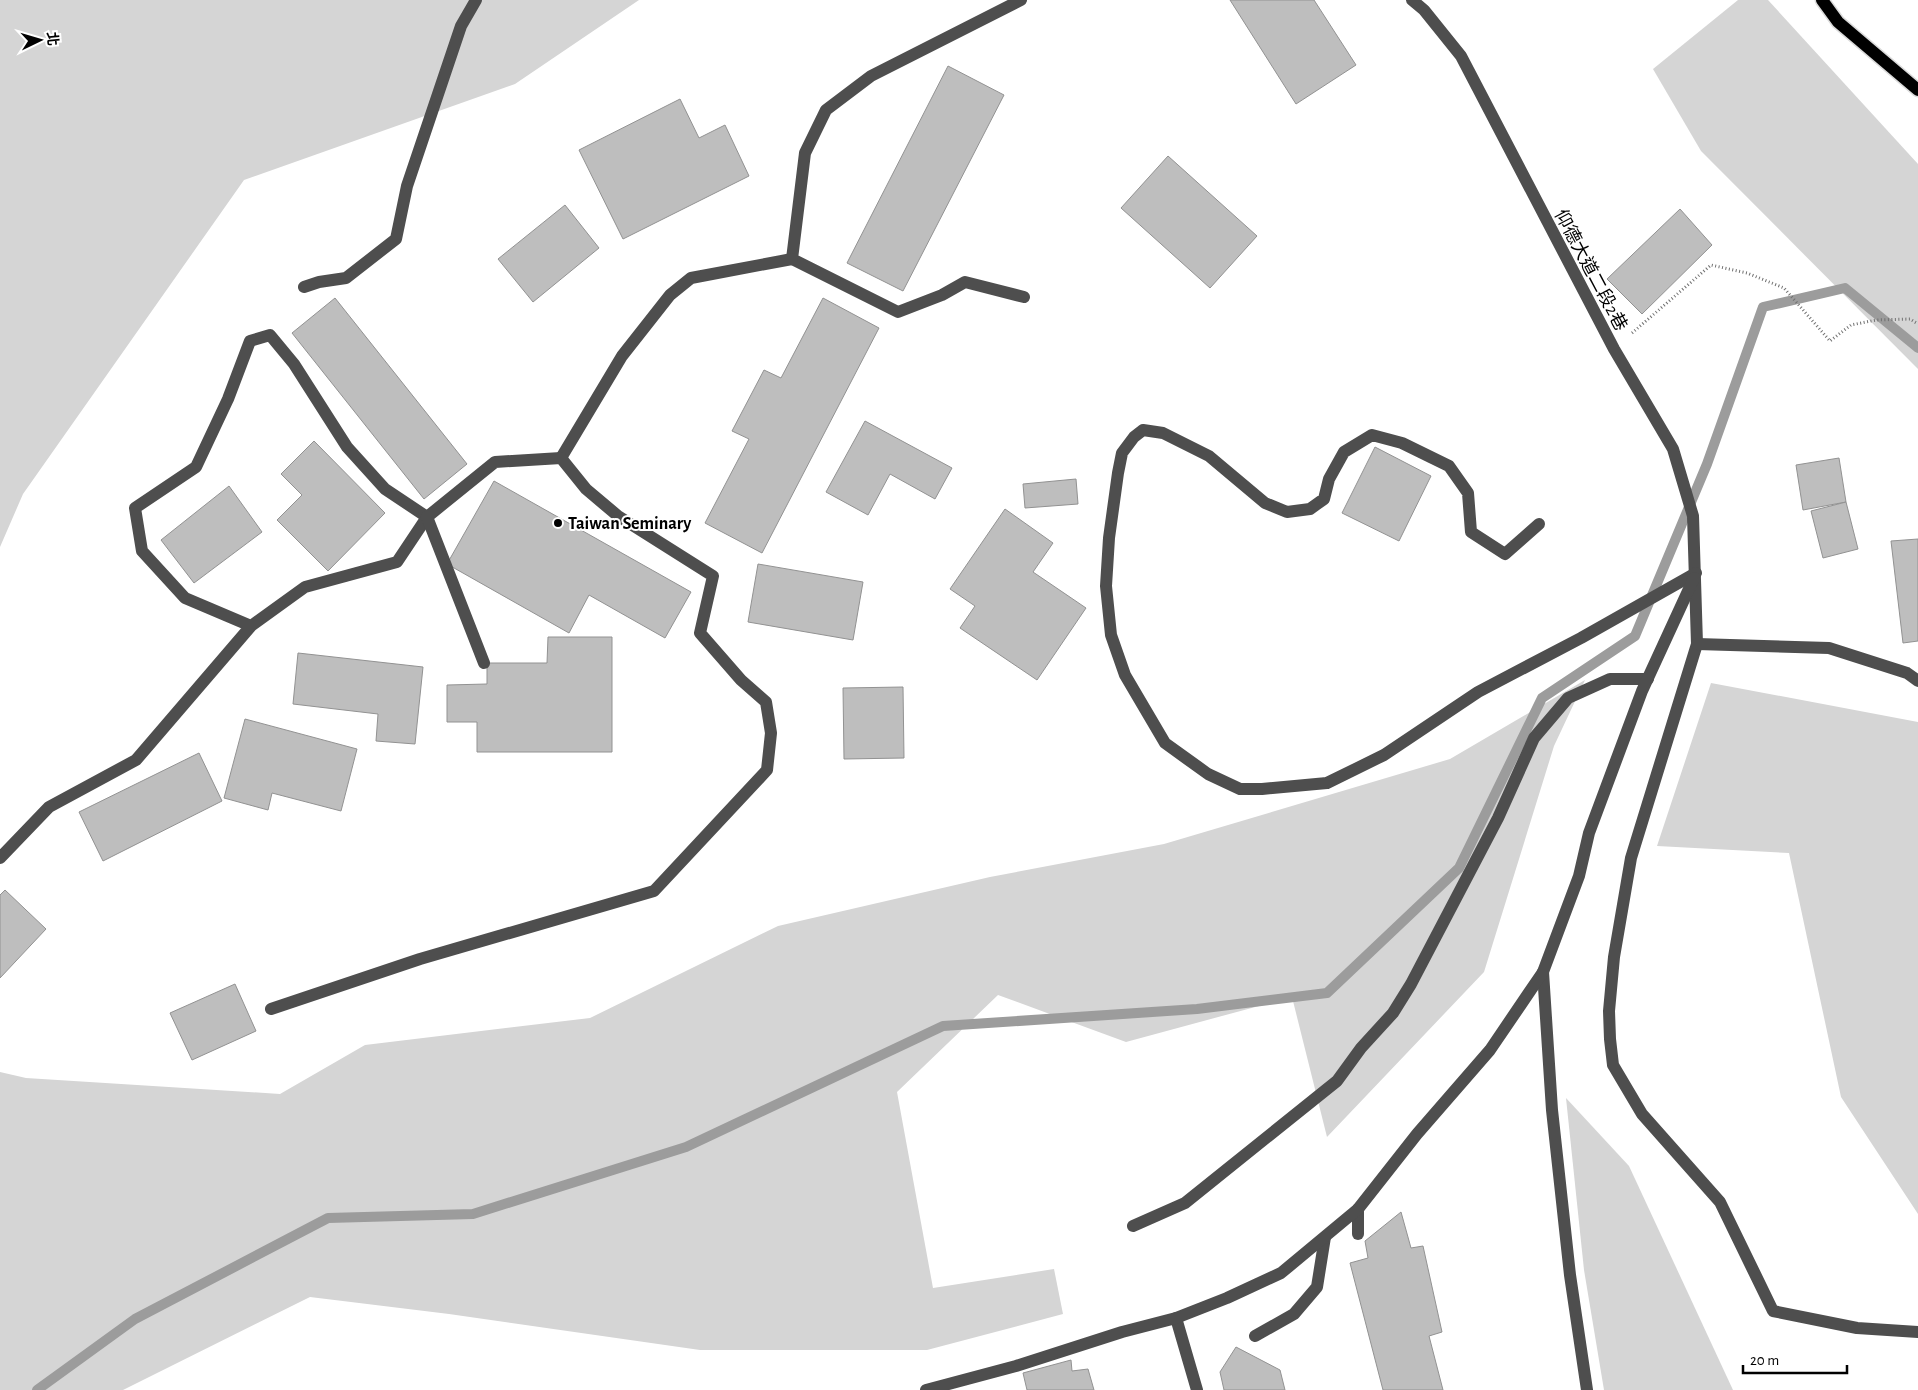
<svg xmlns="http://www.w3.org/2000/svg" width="1918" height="1390" font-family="'Alegreya Sans','Noto Sans TC',sans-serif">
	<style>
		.green { fill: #d5d5d5 }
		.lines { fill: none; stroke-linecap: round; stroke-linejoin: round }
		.stream { stroke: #9c9c9c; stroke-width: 10 }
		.building { fill: #bebebe; stroke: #929292 }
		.major-casing { stroke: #dbdbdb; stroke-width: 15 }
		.path { stroke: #707070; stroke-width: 3; stroke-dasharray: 1 2.5; stroke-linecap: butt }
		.minor { stroke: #4e4e4e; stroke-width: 12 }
		.major { stroke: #000; stroke-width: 12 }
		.poi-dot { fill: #000; stroke: #fff; stroke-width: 2 }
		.labels { text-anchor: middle; stroke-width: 4; stroke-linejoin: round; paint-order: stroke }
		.street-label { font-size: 18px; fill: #000; stroke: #fff }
		.poi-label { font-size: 18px; font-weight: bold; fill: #000; stroke: #fff; text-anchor: start }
	</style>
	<rect width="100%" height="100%" fill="#fff"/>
	<g class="green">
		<polygon points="0,0 639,0 515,84 244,180 23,494 0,547"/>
		<polygon points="1738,0 1768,0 1918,164 1918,369 1701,151 1653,69"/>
		<polygon points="1585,680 1554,746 1484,972 1327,1137 1292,997 1126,1042 998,995 897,1092 933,1288 1054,1269 1063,1314 927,1350 700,1350 449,1314 310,1297 123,1390 0,1390 0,1072 26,1078 280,1094 365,1045 590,1018 778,926 990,877 1164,844 1450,759"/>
		<polygon points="1711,683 1918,722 1918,1214 1841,1097 1789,853 1657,846"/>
		<polygon points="1566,1098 1629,1166 1733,1390 1604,1390 1584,1270"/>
	</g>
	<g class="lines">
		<polyline class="stream" points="37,1390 135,1319 328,1218 473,1214 686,1147 943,1026 1197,1009 1327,993 1459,868 1542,698 1635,636 1707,464 1763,307 1845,288 1918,348"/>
	</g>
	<g class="building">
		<polygon points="1230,0 1314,0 1356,65 1296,104"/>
		<polygon points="948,66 1004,95 903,291 847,263"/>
		<polygon points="680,99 699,138 725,125 749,176 623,239 579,150"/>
		<polygon points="1168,156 1257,236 1210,288 1121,208"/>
		<polygon points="565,205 599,248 533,302 498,259"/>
		<polygon points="1680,209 1712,245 1642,314 1607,279"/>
		<polygon points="335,298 467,464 424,499 292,333"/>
		<polygon points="823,298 879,328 762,553 705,523 749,439 732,431 764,370 781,378"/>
		<polygon points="865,421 952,468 935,499 890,474 868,515 826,492"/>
		<polygon points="314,441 385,513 328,571 277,520 302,495 281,474"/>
		<polygon points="1375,447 1431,476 1399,541 1342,513"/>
		<polygon points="1839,458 1846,502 1803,510 1796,465"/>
		<polygon points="1076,479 1078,504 1025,508 1023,484"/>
		<polygon points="494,481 691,592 665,638 589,595 569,633 447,564"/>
		<polygon points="229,486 262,532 194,583 161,540"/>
		<polygon points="1846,502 1858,549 1823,558 1811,511"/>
		<polygon points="1005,509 1053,543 1033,572 1086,608 1037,680 960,628 975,606 950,589"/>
		<polygon points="1918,539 1918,641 1903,643 1891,541"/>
		<polygon points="758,564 863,582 853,640 748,622"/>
		<polygon points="548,637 612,637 612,752 477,752 477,722 447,722 447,685 487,684 487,663 547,663"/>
		<polygon points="298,653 423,667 415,744 376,741 378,714 293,704"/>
		<polygon points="903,687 904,758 844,759 843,688"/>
		<polygon points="245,719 357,749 341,811 272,793 268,810 224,798"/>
		<polygon points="199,753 222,801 103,861 79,812"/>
		<polygon points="5,890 46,929 0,978 0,895"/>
		<polygon points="235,984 256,1031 192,1060 170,1013"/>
		<polygon points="1401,1212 1411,1248 1423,1246 1442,1332 1429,1336 1443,1390 1383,1390 1350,1263 1368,1258 1365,1241"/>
		<polygon points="1236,1347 1280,1370 1285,1390 1224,1390 1220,1372"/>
		<polygon points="1071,1360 1072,1371 1088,1369 1094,1390 1027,1390 1023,1373"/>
	</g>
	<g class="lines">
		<defs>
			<polyline id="major" points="1822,0 1838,22 1918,90"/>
		</defs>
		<use href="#major" class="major-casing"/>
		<polyline class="path" points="1632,333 1711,265 1747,273 1784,288 1830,341 1851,325 1876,320 1910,319 1918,324"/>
		<g class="minor">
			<polyline points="1021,0 871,76 826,110 805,153 792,259 898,312 942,295 965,282 1024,297"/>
			<polyline points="1412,0 1424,10 1461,56 1614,349 1673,449 1693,516 1697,644 1631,858 1614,957 1609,1011 1610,1039 1613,1065 1642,1114 1720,1202 1773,1311 1857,1328 1918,1332"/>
			<polyline points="304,287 319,282 346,278 396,239 407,186 461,26 476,0"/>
			<polyline points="561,458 622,356 670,295 691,278 792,259"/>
			<polyline points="1539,524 1505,554 1471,532 1468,493 1449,466 1402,443 1372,435 1344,452 1329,479 1324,499 1310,509 1287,512 1265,503 1209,456 1163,433 1143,430 1134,437 1122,453 1118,473 1109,538 1106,586 1111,635 1125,675 1165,743 1208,774 1240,789 1262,789 1327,783 1384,755 1478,692 1581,638 1696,573"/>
			<polyline points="1697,644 1829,648 1907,673 1918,681"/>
			<polyline points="0,858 49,807 136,760 251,626 305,587 397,562 427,517 385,489 347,447 294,364 270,335 250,341 228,399 196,467 135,508 142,551 185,598 251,626"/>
			<polyline points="1543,972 1552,1110 1570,1275 1587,1390"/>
			<polyline points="271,1009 420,959 654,891 767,770 771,733 766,702 741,680 700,633 713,576 618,516 586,489 561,458 495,462 427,517 484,663"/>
			<polyline points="1358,1209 1358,1234"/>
			<polyline points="1133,1226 1185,1203 1337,1081 1361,1048 1393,1013 1411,984 1498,818 1534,738 1568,698 1610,679 1648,679"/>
			<polyline points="1176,1318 1197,1390"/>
			<polyline points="1255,1336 1294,1314 1317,1287 1325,1237"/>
			<polyline points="926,1390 1016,1366 1122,1332 1176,1318 1227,1298 1281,1273 1358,1209 1417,1134 1490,1050 1543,972 1579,876 1589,833 1642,691 1694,578"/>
		</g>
		<use href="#major" class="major"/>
	</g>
	<circle class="poi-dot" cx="558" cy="523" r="5"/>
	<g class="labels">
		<g class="street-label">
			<text transform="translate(1591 270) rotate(62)" y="6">仰德大道二段2巷</text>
		</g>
		<g class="poi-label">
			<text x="568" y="529">Taiwan Seminary</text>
		</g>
	</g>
	<g transform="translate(40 40) rotate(85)" stroke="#ffffff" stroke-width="4" paint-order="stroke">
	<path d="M0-4L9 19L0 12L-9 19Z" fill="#000000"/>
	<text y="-8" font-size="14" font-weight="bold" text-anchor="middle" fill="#000000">北</text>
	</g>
	<path d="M1743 1365v8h104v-8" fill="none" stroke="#000000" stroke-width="2.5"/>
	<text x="1750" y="1365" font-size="15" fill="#000000" stroke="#ffffff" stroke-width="4" paint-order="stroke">20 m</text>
</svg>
